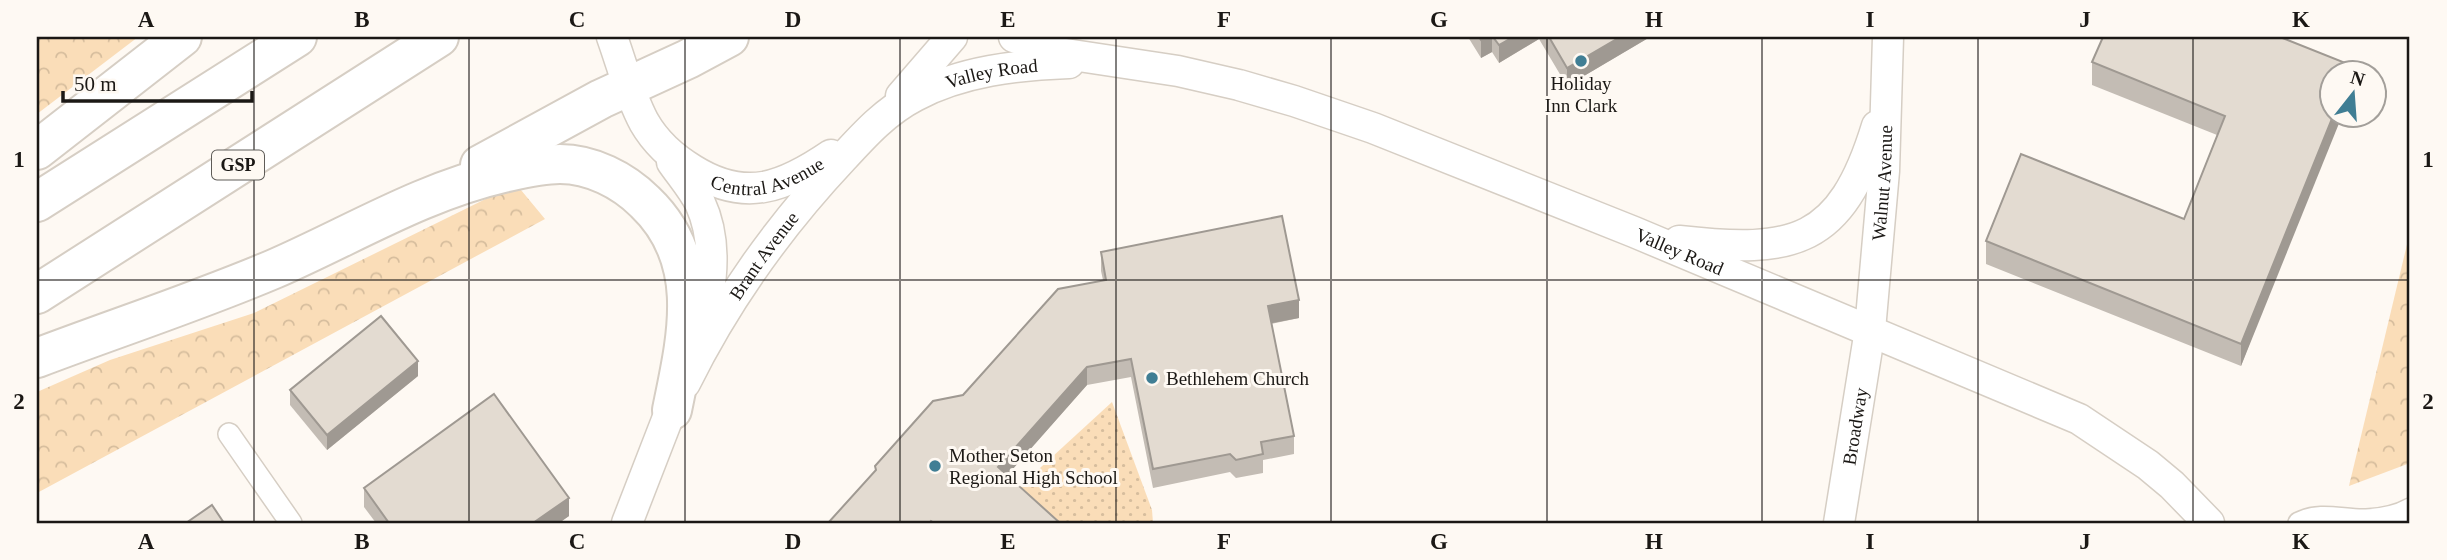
<svg xmlns="http://www.w3.org/2000/svg" width="2447" height="560" font-family="'Times New Roman',serif">
	<style>
		.grass { fill: url(#grass-dots) }
		.forest { fill: url(#forest-crowns) }
		.lines { fill: none; stroke-linecap: round; stroke-linejoin: round }
		.street-casing { stroke: #d6cec4; stroke-width: 24 }
		.secondary-casing { stroke: #d6cec4; stroke-width: 33 }
		.highway-casing { stroke: #d6cec4; stroke-width: 42 }
		.street { stroke: #fff; stroke-width: 21 }
		.secondary { stroke: #fff; stroke-width: 30 }
		.highway { stroke: #fff; stroke-width: 38 }
		.wall { fill: #c3bcb4 }
		.shaded-wall { fill: #9f9992 }
		.building { fill: #e3dbd1; stroke: #9f9992; stroke-width: 2 }
		.grid { fill: none; stroke: #1b1815; stroke-width: 2; stroke-opacity: 0.55 }
		.poi-dot { fill: #407e94; stroke: #fef9f3; stroke-width: 2.5 }
		.labels { text-anchor: middle; stroke-width: 6; stroke-linejoin: round; paint-order: stroke }
		.shield { fill: #fef9f3; stroke: #5f5c58; stroke-width: 2 }
		.shield-label { font-size: 18px; font-weight: bold; fill: #1b1815 }
		.street-label { font-size: 19px; fill: #1b1815; stroke: #fef9f3 }
		.poi-label { font-size: 19px; fill: #1b1815; stroke: #fef9f3; text-anchor: start }
		.neatline { fill: none; stroke: #1b1815; stroke-width: 2.5 }
		.grid-label { font-size: 23px; text-anchor: middle; font-weight: bold; fill: #1b1815 }
	</style>
	<defs>
		<pattern id="grass-dots" width="8" height="8" patternUnits="userSpaceOnUse" patternTransform="scale(1.75)"><rect width="8" height="8" fill="#faddb8"/><path d="M2 2h.1M6 6h.1" fill="none" stroke="#d6bd9d" stroke-width="1.8" stroke-linecap="round"/></pattern>
		<pattern id="forest-crowns" width="20" height="18" patternUnits="userSpaceOnUse" patternTransform="scale(1.75)"><rect width="20" height="18" fill="#faddb8"/><path d="M2 6a3 3 0 1 1 6 0M12 15a3 3 0 1 1 6 0" fill="none" stroke="#d6bd9d"/></pattern>
	</defs>
	<rect width="100%" height="100%" fill="#fef9f3"/>
	<polygon class="grass" points="1112,402 1152,510 1153,523 1047,523 1015,491"/>
	<g class="forest">
		<polygon points="37,37 138,37 37,114"/>
		<polygon points="516,184 545,219 37,493 37,392 110,360 254,313"/>
		<polygon points="2410,232 2410,463 2349,486"/>
	</g>
	<g class="lines">
		<defs>
			<g id="street">
				<polyline points="229,434 291,523"/>
				<path d="M2299,523C2320,512 2344,521 2366,520C2381,519 2398,516 2410,509"/>
			</g>
			<g id="secondary">
				<path id="s1" d="M612,37C622,65 630,96 644,122C656,143 673,158 693,170C746,203 784,187 831,155"/>
				<path id="s2" d="M1014,37L1059,53L1178,71L1239,85L1294,101L1373,128L1634,232L2079,419L2148,465L2172,485L2209,523"/>
				<polyline points="901,96 952,37"/>
				<path d="M672,162C681,175 693,189 700,203C720,246 711,296 697,338"/>
				<path d="M1679,241C1794,254 1841,244 1877,126"/>
				<path id="s3" d="M685,383C726,300 780,225 843,158C865,134 886,111 915,96C962,71 1017,65 1069,63"/>
				<polyline points="627,523 679,389"/>
				<path id="s4" d="M1839,523L1870,330L1884,171L1888,37"/>
			</g>
			<g id="highway">
				<polyline points="37,150 182,37"/>
				<polyline points="480,165 601,99 688,59 729,37"/>
				<polyline points="37,202 297,37"/>
				<polyline points="37,294 439,37"/>
				<path d="M37,358C116,328 196,302 274,269C350,236 421,192 503,173C521,169 541,164 560,164C591,164 623,180 645,202C706,260 687,337 672,410"/>
			</g>
		</defs>
		<use href="#street" class="street-casing"/>
		<use href="#secondary" class="secondary-casing"/>
		<use href="#highway" class="highway-casing"/>
		<use href="#street" class="street"/>
		<use href="#secondary" class="secondary"/>
		<use href="#highway" class="highway"/>
	</g>
	<g class="wall">
		<polygon points="1468,37 1650,37 1567,86 1539,39 1499,63 1492,52 1481,58"/>
		<polygon points="2092,62 2353,74 2241,366 1986,264 1986,241 2184,219 2217,135 2092,85"/>
		<polygon points="1101,252 1299,318 1271,324 1294,436 1294,454 1263,460 1263,473 1236,478 1230,472 1153,488 1131,377 1087,385 1007,475 1060,523 828,523 875,471 875,466 1103,280 1101,271"/>
		<polygon points="418,376 327,450 290,405 290,390"/>
		<polygon points="364,488 569,516 559,523 376,523 364,507"/>
	</g>
	<g class="shaded-wall">
		<polygon points="1487,37 1492,37 1492,52 1481,58 1481,40"/>
		<polygon points="1513,37 1539,37 1539,39 1499,63 1499,45"/>
		<polygon points="1620,37 1650,37 1567,86 1567,68"/>
		<polygon points="2333,116 2342,116 2241,366 2241,344"/>
		<polygon points="1299,300 1299,318 1268,324 1268,306"/>
		<polygon points="418,361 418,376 327,450 327,435"/>
		<polygon points="1087,367 1087,385 998,486 998,467"/>
		<polygon points="569,498 569,516 559,523 533,523"/>
	</g>
	<g class="building">
		<polygon points="1479,37 1487,37 1481,40"/>
		<polygon points="1493,37 1513,37 1499,45"/>
		<polygon points="1549,37 1620,37 1567,68"/>
		<polygon points="2103,37 2280,37 2353,66 2350,74 2332,74 2332,116 2333,116 2241,344 1986,241 2021,154 2184,219 2225,116 2092,62"/>
		<polygon points="1282,216 1299,300 1268,306 1294,436 1261,442 1263,454 1236,460 1230,454 1153,469 1131,359 1087,367 998,467 1060,523 934,523 931,521 929,523 828,523 876,470 875,466 933,401 963,395 1058,289 1106,280 1101,252"/>
		<polygon points="381,316 418,361 327,435 290,390"/>
		<polygon points="494,394 569,498 533,523 389,523 364,488"/>
		<polygon points="212,505 224,523 186,523"/>
	</g>
	<path class="grid" d="M254,37V523M469,37V523M685,37V523M900,37V523M1116,37V523M1331,37V523M1547,37V523M1762,37V523M1978,37V523M2193,37V523M37,280H2410"/>
	<g class="poi-dot">
		<circle cx="1581" cy="61" r="7"/>
		<circle cx="1152" cy="378" r="7"/>
		<circle cx="935" cy="466" r="7"/>
	</g>
	<g class="labels">
		<rect class="shield" x="212" y="150.5" width="52" height="29" rx="5"/>
		<g class="shield-label">
			<text x="238" y="171">GSP</text>
		</g>
		<g class="street-label">
			<text dy="7" stroke="none"><textPath href="#s3" startOffset="452">Valley Road</textPath></text>
			<text dy="7" stroke="none"><textPath href="#s1" startOffset="240">Central Avenue</textPath></text>
			<text dy="7" stroke="none"><textPath href="#s4" startOffset="343">Walnut Avenue</textPath></text>
			<text dy="7" stroke="none"><textPath href="#s2" startOffset="702">Valley Road</textPath></text>
			<text dy="7" stroke="none"><textPath href="#s3" startOffset="150">Brant Avenue</textPath></text>
			<text dy="7" stroke="none"><textPath href="#s4" startOffset="98">Broadway</textPath></text>
		</g>
		<g class="poi-label">
			<text x="1581" y="90" text-anchor="middle">Holiday<tspan x="1581" dy="22">Inn Clark</tspan></text>
			<text x="1166" y="385">Bethlehem Church</text>
			<text x="949" y="462">Mother Seton<tspan x="949" dy="22">Regional High School</tspan></text>
		</g>
	</g>
	<rect width="2447" height="560" fill="none" stroke="#fef9f3" stroke-width="77"/>
	<g transform="translate(2353 94) rotate(17)"><circle r="33" fill="#fef9f3" stroke="#a39f9a" stroke-width="2"/>
	<path d="M0-5L12 26L0 18L-12 26Z" fill="#407e94"/>
	<text y="-10" font-size="19" font-weight="bold" text-anchor="middle" fill="#1b1815">N</text>
	</g>
	<path d="M63 91v10h189v-10" fill="none" stroke="#1b1815" stroke-width="3.5"/>
	<text x="74" y="91" font-size="21" fill="#1b1815" stroke="#fef9f3" stroke-width="5" paint-order="stroke">50 m</text>
	<rect x="38" y="38" width="2370" height="484" class="neatline"/>
	<g class="grid-label">
		<text x="146" y="27">A</text>
		<text x="362" y="27">B</text>
		<text x="577" y="27">C</text>
		<text x="793" y="27">D</text>
		<text x="1008" y="27">E</text>
		<text x="1224" y="27">F</text>
		<text x="1439" y="27">G</text>
		<text x="1654" y="27">H</text>
		<text x="1870" y="27">I</text>
		<text x="2085" y="27">J</text>
		<text x="2301" y="27">K</text>
		<text x="19" y="167">1</text>
		<text x="2428" y="167">1</text>
		<text x="19" y="409">2</text>
		<text x="2428" y="409">2</text>
		<text x="146" y="549">A</text>
		<text x="362" y="549">B</text>
		<text x="577" y="549">C</text>
		<text x="793" y="549">D</text>
		<text x="1008" y="549">E</text>
		<text x="1224" y="549">F</text>
		<text x="1439" y="549">G</text>
		<text x="1654" y="549">H</text>
		<text x="1870" y="549">I</text>
		<text x="2085" y="549">J</text>
		<text x="2301" y="549">K</text>
	</g>
</svg>
